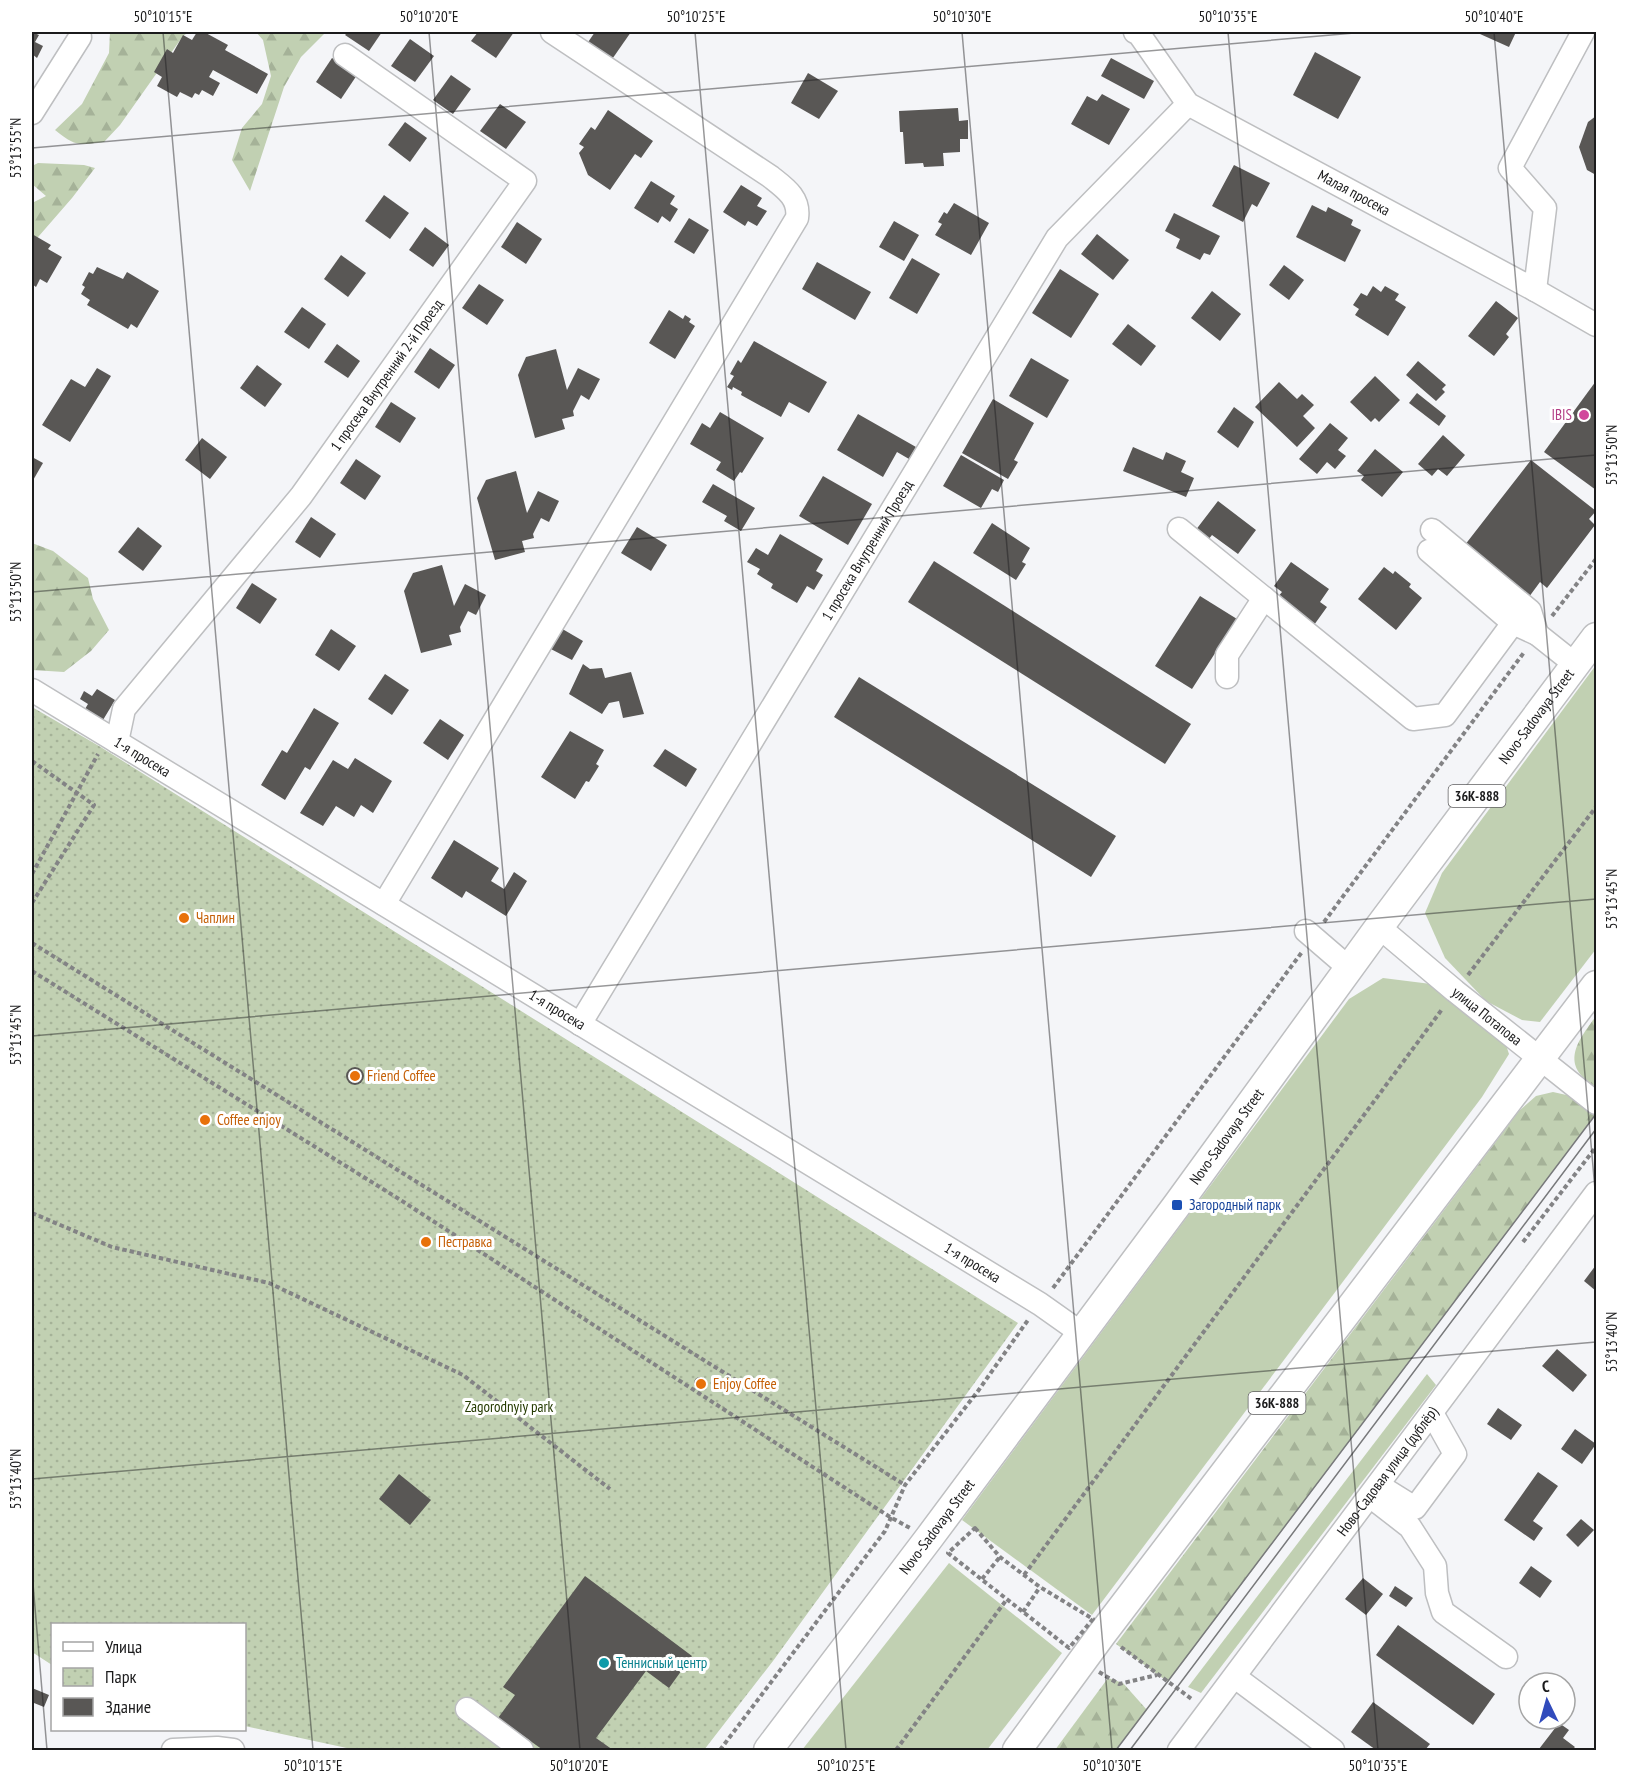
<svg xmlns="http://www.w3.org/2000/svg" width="1628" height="1782" font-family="'PT Sans Narrow',sans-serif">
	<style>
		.grass { fill: #c1d0b2 }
		.forest { fill: url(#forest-firs) }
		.park { fill: url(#park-dots) }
		.building { fill: #595755 }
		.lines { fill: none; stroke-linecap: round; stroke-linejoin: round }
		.minor-casing { stroke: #bebfc1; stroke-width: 25 }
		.major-casing { stroke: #bebfc1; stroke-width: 31 }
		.path { stroke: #838385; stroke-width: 4; stroke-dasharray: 4.5 3; stroke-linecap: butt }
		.minor { stroke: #fff; stroke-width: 22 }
		.major { stroke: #fff; stroke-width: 28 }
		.tram { stroke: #78797b; stroke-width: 1.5 }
		.ticks { fill: none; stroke: #1b1b1c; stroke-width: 1.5; stroke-opacity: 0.45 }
		.hotel-dot { fill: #d1479c; stroke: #fff; stroke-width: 2 }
		.food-dot { fill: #e8710a; stroke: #fff; stroke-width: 2 }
		.transit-dot { fill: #1a4fb4; stroke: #fff; stroke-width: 2 }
		.culture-dot { fill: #0f9aa8; stroke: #fff; stroke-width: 2 }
		.labels { text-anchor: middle; stroke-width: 6; stroke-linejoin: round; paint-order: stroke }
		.shield { fill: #fff; stroke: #5f5f60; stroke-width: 1.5 }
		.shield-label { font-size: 14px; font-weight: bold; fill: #1b1b1c }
		.street-label { font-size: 15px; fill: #1b1b1c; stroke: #fff }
		.hotel-label { font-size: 15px; fill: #b23c85; stroke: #fff; text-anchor: end }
		.food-label { font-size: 15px; fill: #c56008; stroke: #fff; text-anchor: start }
		.transit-label { font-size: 15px; fill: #164399; stroke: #fff; text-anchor: start }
		.park-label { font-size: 15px; fill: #243a00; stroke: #fff }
		.culture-label { font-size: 15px; fill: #0d838f; stroke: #fff; text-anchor: start }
		.neatline { fill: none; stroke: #1b1b1c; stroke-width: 2 }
		.ticks-label { font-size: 15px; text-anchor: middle; fill: #1b1b1c }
	</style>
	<defs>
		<pattern id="forest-firs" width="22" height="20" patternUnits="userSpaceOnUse" patternTransform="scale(1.5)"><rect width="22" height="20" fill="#c1d0b2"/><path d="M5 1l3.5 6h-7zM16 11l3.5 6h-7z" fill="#a5b298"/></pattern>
		<pattern id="park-dots" width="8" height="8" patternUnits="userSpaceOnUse" patternTransform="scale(1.5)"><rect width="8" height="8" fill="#c1d0b2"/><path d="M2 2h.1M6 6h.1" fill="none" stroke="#a5b298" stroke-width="1.8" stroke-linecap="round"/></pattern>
	</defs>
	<rect width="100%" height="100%" fill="#f4f5f8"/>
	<g class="grass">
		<polygon points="1596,665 1596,949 1540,1022 1522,1020 1486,1001 1445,958 1425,913 1442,873"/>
		<polygon points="1383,978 1431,984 1500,1027 1509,1054 1482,1097 1092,1615 962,1520 1349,999"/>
		<polygon points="1427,1374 1436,1385 1201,1693 1188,1687"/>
		<polygon points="949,1563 1062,1653 987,1750 802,1750"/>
	</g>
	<g class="forest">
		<path d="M110,32H189L183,36L120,125L104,142C78,145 76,147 55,130L82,104L109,53Z"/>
		<polygon points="256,32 326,32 301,57 284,87 250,191 232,160 242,128 262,104 271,76 263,40"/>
		<polygon points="38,163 84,165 95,168 72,198 32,244 32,203 46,196 32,184 32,166"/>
		<polygon points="32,543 53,551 88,578 93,599 109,630 91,651 64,672 32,670"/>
		<path d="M1596,1016V1087C1559,1065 1577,1042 1596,1016Z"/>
		<polygon points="1553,1092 1571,1096 1596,1114 1168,1682 1116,1644 1519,1111 1536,1096"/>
		<polygon points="1108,1678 1123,1683 1147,1710 1116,1750 1055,1750"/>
	</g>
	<polygon class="park" points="32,707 99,746 1018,1323 773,1661 704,1750 356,1750 245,1726 244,1624 52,1624 52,1665 32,1652"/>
	<g class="building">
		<polygon points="32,32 39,35 35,42 43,46 37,58 32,54"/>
		<polygon points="197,32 204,32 228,45 225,50 268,74 257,94 213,70 209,77 220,83 213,96 202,90 199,95 195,93 192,98 180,92 177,97 157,86 162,77 154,72 167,49 173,53 183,35 192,40"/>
		<polygon points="348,32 382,32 369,51 345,35"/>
		<polygon points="478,32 514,32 496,58 471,41"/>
		<polygon points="595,32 631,32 608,65 584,48"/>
		<polygon points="1481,32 1516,32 1509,47 1480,34"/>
		<polygon points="410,39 434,56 415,82 391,66"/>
		<polygon points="1315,52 1361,77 1338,119 1293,95"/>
		<polygon points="332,58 357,75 341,99 316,82"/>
		<polygon points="1111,58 1154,81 1144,99 1101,76"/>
		<polygon points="808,73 838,91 819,119 791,103"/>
		<polygon points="451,75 471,89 453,114 433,100"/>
		<polygon points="1102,94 1130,109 1109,145 1071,124 1087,96 1097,101"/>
		<polygon points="500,104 526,122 506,149 480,131"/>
		<polygon points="958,108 959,121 968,120 968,139 960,139 960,152 943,153 944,166 924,167 923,163 905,164 903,132 900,132 899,111"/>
		<polygon points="608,110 653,141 641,158 635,154 610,190 588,175 579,153 584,147 579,144 591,127 595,130"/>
		<polygon points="1596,116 1596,175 1587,170 1579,147 1588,122"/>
		<polygon points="405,122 427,138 410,162 388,145"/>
		<polygon points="1234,165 1270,183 1257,207 1252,204 1243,222 1212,206"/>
		<polygon points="651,181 675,196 670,204 678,209 670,222 662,216 658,223 634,208"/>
		<polygon points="741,185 762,198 757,206 767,211 757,226 748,221 745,226 723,212"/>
		<polygon points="384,195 409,213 390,239 365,221"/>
		<polygon points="954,203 989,223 971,255 935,235 942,224 938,222 944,212 947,214"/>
		<polygon points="1312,205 1326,212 1328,207 1353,220 1351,225 1361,230 1345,262 1296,237"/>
		<polygon points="1174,213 1220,236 1210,255 1204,253 1200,260 1176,248 1180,239 1165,231"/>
		<polygon points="689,218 709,230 694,254 674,242"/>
		<polygon points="894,221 919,235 904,261 879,247"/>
		<polygon points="517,222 542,239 526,264 501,247"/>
		<polygon points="425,227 449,245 433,267 409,250"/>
		<polygon points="32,234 51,245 48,249 62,257 47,283 40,279 36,287 32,284"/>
		<polygon points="1097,234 1129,260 1113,280 1081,254"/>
		<polygon points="341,255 366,273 348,297 324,279"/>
		<polygon points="912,258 940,274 917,314 889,298"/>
		<polygon points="817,262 871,292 855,320 802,289"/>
		<polygon points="1284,265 1304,280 1289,300 1269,285"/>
		<polygon points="97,267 123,279 127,272 159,291 137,328 131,324 128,329 87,305 90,300 81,294 85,287 82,285 89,272 93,274"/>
		<polygon points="1060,269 1099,294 1071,338 1032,313"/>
		<polygon points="479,284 504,300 487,325 462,308"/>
		<polygon points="1373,286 1381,292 1385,286 1399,294 1395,300 1406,307 1388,336 1355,315 1359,309 1353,305 1361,293 1367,296"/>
		<polygon points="1212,291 1241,314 1220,341 1191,318"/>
		<polygon points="1496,301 1518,318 1506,334 1509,337 1494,356 1468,336"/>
		<polygon points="302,307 326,324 309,349 284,332"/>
		<polygon points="669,310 683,319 685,315 691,319 689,322 695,326 675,359 649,343"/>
		<polygon points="1128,324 1156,346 1141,366 1112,344"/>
		<polygon points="754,341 827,382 809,413 789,402 781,417 741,395 742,392 733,387 732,390 727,387 734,376 730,374 738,360 741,363"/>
		<polygon points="337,344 360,361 348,378 324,362"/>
		<polygon points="430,348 455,365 439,389 414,372"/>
		<polygon points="556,349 567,390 578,368 600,379 589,400 581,395 573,411 574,416 562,419 565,429 535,438 518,375 526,357"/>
		<polygon points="1031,358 1069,380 1047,418 1009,396"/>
		<polygon points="1418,361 1446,385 1442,389 1445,392 1436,401 1406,375"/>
		<polygon points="257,365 282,384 265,407 240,388"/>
		<polygon points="97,368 111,376 70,442 42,425 71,379 85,387"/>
		<polygon points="1375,376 1400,400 1379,422 1375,418 1371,422 1350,402"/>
		<polygon points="1596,381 1596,490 1544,452"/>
		<polygon points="1279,382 1297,399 1302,394 1314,405 1303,416 1315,428 1297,447 1255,407"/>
		<polygon points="1417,393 1446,416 1439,426 1409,403"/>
		<polygon points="993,399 1034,423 1014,460 1018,462 1008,479 962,453"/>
		<polygon points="391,402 416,418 400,443 375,427"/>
		<polygon points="1234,407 1254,422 1238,448 1217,432"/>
		<polygon points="720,412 764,438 742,473 740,472 734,481 716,470 721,462 690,444 702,423 710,428"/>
		<polygon points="858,414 916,447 909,459 897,452 883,477 837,450"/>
		<polygon points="1330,423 1348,438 1338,450 1346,456 1335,469 1327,462 1317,474 1299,459"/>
		<polygon points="1443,435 1465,455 1447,476 1438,469 1432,476 1418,464"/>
		<polygon points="202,438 227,457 210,479 185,460"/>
		<polygon points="1133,447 1163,460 1166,452 1186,461 1181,472 1194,478 1186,497 1123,471"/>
		<polygon points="1375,449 1403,472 1382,497 1361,480 1364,476 1357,471"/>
		<polygon points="961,455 1004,480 998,492 992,489 981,508 943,486"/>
		<polygon points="32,457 43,463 32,482"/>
		<polygon points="356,459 381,476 365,500 340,483"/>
		<polygon points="1531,460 1596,511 1589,519 1595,525 1547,588 1540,582 1526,601 1461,550"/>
		<polygon points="516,471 527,513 538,491 559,501 549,522 541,518 533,534 534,538 522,541 525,552 495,560 477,498 486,480"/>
		<polygon points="823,476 872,504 848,545 799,516"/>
		<polygon points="713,484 755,508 741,531 724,521 727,516 702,502"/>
		<polygon points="1218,501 1256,530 1238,554 1212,535 1208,540 1195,531"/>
		<polygon points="311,517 336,534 320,558 295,542"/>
		<polygon points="992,523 1030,548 1022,562 1026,564 1016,580 973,553"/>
		<polygon points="138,527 162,546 143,571 118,552"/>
		<polygon points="637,527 667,545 651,571 621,553"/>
		<polygon points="780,534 823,559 816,571 823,575 814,590 807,586 797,603 771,588 773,584 757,574 760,569 747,562 756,548 768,555"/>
		<polygon points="934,561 1191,724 1165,764 908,602"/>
		<polygon points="1291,562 1329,589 1320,602 1327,607 1314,625 1277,598 1282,592 1274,586"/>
		<polygon points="442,565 454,606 465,584 486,595 476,615 468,611 460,627 461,632 449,635 452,645 421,653 404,591 413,573"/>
		<polygon points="1384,567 1393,574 1395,571 1411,584 1409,587 1422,598 1396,630 1358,599"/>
		<polygon points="252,583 277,599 260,624 236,608"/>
		<polygon points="1200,596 1237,619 1192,689 1155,666"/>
		<polygon points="559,627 583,641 572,660 547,647"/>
		<polygon points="331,629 356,646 339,671 315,655"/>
		<polygon points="583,664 590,669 602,668 605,678 631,672 644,714 623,718 619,701 609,703 602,714 569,694"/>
		<polygon points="385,674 409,690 392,715 368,699"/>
		<polygon points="859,677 1116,836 1091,877 834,717"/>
		<polygon points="97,689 115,700 103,720 85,709 88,704 80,699 84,691 92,696"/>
		<polygon points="314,708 339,723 310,770 305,767 285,800 261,785 282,750 287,753"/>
		<polygon points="440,719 464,735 448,760 423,743"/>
		<polygon points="570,731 604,750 596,764 599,766 589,782 586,781 575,799 541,777"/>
		<polygon points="665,749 697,769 686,787 653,766"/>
		<polygon points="355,758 392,781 373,813 361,805 354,817 336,806 323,826 300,813 333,760 348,769"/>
		<polygon points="454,840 499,868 491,881 504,889 514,872 527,881 506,916 466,891 462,898 431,878"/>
		<circle cx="355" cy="1076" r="9"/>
		<polygon points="1596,1265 1596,1291 1584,1281"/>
		<polygon points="1557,1349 1587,1375 1573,1392 1542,1366"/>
		<circle cx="700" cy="1383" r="6"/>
		<polygon points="1498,1408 1522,1425 1511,1440 1487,1424"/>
		<polygon points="1575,1429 1596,1444 1582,1464 1561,1449"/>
		<polygon points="1538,1472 1558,1486 1533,1521 1543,1528 1534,1541 1504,1520"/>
		<polygon points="399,1474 431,1500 410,1525 379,1499"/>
		<polygon points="1581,1519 1594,1530 1578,1547 1566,1535"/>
		<polygon points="1531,1566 1552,1581 1540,1598 1519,1583"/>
		<polygon points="585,1576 692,1656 669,1688 646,1671 596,1738 613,1750 543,1750 498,1718 515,1695 503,1687"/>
		<polygon points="1363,1578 1383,1594 1366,1615 1345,1599"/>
		<polygon points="1395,1586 1413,1598 1406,1607 1389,1596"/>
		<polygon points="1398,1625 1495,1694 1473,1725 1376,1655"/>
		<polygon points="32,1688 49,1695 44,1707 34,1703 32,1709"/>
		<polygon points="1373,1702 1430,1744 1425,1750 1376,1750 1351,1732"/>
		<polygon points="1559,1723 1569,1730 1563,1738 1575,1747 1572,1750 1541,1750 1539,1749"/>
	</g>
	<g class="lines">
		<defs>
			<g id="minor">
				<path id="s1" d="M1135,32L1139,34L1188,104L1535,290L1596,325"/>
				<polyline points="32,113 80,37"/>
				<polyline points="1535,290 1545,208 1510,168 1583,32"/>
				<polyline points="1179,529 1413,719 1445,715 1513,623"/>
				<polyline points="1432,530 1530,611 1537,634"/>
				<polyline points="1429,551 1513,623 1537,634 1576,665"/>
				<polyline points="1227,677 1227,655 1264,598"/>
				<path id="s2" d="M32,690L1040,1304L1081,1333"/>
				<path id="s3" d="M117,742L124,709L301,496L525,181L345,55"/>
				<path d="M384,904L797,218C800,198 785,188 771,177L552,32"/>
				<path id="s4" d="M1379,927L1455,991L1596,1103"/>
				<polyline points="1306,931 1349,968"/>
				<path id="s5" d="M580,1024L1057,238L1188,104"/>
				<polyline points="1378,1485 1415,1508 1455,1454 1432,1413"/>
				<polyline points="1370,1496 1410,1527 1435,1566 1437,1593 1443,1612 1506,1657"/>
				<polyline points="1235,1677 1333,1750"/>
				<polyline points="467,1709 522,1750"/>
				<polyline points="173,1750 217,1748 233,1750"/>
				<path id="s6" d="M1179,1750L1596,1193"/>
			</g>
			<g id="major">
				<path id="s7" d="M768,1750L929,1538L1177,1205L1379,927L1596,637"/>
				<polyline points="1017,1750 1102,1634 1596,985"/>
			</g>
		</defs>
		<use href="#minor" class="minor-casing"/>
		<use href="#major" class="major-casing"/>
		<g class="path">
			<polyline points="1552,616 1596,559"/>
			<polyline points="32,761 94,805 32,903"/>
			<polyline points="32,874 98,754"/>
			<polyline points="1324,922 1525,651"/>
			<polyline points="32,943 905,1485"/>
			<polyline points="32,971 399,1199 890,1517 910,1528"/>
			<polyline points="1468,975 1596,807"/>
			<polyline points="32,1213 112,1247 269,1283 463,1375 610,1489"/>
			<polyline points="1523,1242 1596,1147"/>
			<polyline points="1053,1288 1302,952"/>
			<polygon points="975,1528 1000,1557 1040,1587 1093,1619 1069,1648 948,1553"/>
			<polyline points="1024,1575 1443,1008"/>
			<polyline points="982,1579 1000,1557"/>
			<polyline points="1023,1612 1040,1587"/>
			<polyline points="1121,1647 1193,1700"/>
			<polyline points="1099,1672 1119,1684 1157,1675"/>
			<polyline points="720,1750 885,1531 905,1485 978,1391 1028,1320"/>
			<polyline points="896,1750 1007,1599"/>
		</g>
		<use href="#minor" class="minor"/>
		<use href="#major" class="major"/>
		<g class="tram">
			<polyline points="1116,1750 1596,1114"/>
			<polyline points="1130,1750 1596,1129"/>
		</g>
	</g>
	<path class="ticks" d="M163,32L313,1750M429,32L580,1750M695,32L846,1750M962,32L1112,1750M1228,32L1378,1750M1494,32L1596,1201M32,148L1366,32M32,592L1596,455M32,1036L1596,899M32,1479L1596,1342M32,1572L47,1750"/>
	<circle class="hotel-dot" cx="1584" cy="415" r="6"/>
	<g class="food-dot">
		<circle cx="184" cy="918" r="6"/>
		<circle cx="355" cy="1076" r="6"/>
		<circle cx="205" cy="1120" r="6"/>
		<circle cx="426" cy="1242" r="6"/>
		<circle cx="701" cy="1384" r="6"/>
	</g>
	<rect class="transit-dot" x="1171" y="1199" width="12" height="12" rx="3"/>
	<circle class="culture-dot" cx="604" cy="1663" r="6"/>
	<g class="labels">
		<g class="shield">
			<rect x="1448.5" y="785" width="57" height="22" rx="4.5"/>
			<rect x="1248.5" y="1392" width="57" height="22" rx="4.5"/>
		</g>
		<g class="shield-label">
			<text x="1477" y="801">36К-888</text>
			<text x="1277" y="1408">36К-888</text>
		</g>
		<g class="street-label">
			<text dy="5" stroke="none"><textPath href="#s1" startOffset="278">Малая просека</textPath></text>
			<text dy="5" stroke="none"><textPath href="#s3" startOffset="459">1 просека Внутренний 2-й Проезд</textPath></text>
			<text dy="5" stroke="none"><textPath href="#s5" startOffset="554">1 просека Внутренний Проезд</textPath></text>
			<text dy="5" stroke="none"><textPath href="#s7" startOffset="1288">Novo-Sadovaya Street</textPath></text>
			<text dy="5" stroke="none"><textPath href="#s2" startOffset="129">1-я просека</textPath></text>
			<text dy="5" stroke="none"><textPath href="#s2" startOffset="615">1-я просека</textPath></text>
			<text dy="5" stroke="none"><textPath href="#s4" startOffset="140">улица Потапова</textPath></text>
			<text dy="5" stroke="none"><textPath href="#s7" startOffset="766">Novo-Sadovaya Street</textPath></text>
			<text dy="5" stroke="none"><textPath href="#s2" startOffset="1101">1-я просека</textPath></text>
			<text dy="5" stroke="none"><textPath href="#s6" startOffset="348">Ново-Садовая улица (дублёр)</textPath></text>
			<text dy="5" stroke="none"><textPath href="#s7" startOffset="280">Novo-Sadovaya Street</textPath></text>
		</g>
		<g class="hotel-label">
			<text x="1572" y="420">IBIS</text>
		</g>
		<g class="food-label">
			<text x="196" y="923">Чаплин</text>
			<text x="367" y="1081">Friend Coffee</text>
			<text x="217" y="1125">Coffee enjoy</text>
			<text x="438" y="1247">Пестравка</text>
			<text x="713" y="1389">Enjoy Coffee</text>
		</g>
		<g class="transit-label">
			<text x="1189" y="1210">Загородный парк</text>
		</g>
		<g class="park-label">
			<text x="509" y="1412">Zagorodnyiy park</text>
		</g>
		<g class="culture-label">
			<text x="616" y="1668">Теннисный центр</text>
		</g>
	</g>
	<rect width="1628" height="1782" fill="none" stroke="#ffffff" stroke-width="66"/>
	<rect x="51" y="1623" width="195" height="108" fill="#ffffff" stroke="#a4a4a4" stroke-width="1.5"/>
	<rect x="63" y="1642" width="30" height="9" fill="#ffffff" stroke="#a4a4a4" stroke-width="1.5"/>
	<text x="105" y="1653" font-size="18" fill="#1b1b1c">Улица</text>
	<rect x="63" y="1668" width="30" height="18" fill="url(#park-dots)" stroke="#a4a4a4" stroke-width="1.5"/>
	<text x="105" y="1683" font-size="18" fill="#1b1b1c">Парк</text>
	<rect x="63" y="1698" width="30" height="18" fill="#595755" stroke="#a4a4a4" stroke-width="1.5"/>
	<text x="105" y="1713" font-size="18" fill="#1b1b1c">Здание</text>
	<g transform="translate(1547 1701) rotate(355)"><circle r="28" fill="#ffffff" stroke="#a4a4a4" stroke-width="1.5"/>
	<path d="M0-4.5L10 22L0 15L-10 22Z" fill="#314bbc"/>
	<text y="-9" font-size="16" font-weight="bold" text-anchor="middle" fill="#1b1b1c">С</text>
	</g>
	<rect x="33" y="33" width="1562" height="1716" class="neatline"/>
	<g class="ticks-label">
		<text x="163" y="22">50°10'15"E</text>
		<text x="429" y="22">50°10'20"E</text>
		<text x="696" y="22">50°10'25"E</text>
		<text x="962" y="22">50°10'30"E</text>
		<text x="1228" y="22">50°10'35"E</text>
		<text x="1494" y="22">50°10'40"E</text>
		<text transform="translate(16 148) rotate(-90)" y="5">53°13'55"N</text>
		<text transform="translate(1612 455) rotate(-90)" y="5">53°13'50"N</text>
		<text transform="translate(16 592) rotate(-90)" y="5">53°13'50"N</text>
		<text transform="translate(1612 899) rotate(-90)" y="5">53°13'45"N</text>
		<text transform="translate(16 1035) rotate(-90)" y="5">53°13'45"N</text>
		<text transform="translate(1612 1342) rotate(-90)" y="5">53°13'40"N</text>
		<text transform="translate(16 1479) rotate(-90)" y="5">53°13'40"N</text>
		<text x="313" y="1771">50°10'15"E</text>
		<text x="579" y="1771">50°10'20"E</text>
		<text x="846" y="1771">50°10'25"E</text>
		<text x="1112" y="1771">50°10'30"E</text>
		<text x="1378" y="1771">50°10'35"E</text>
	</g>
</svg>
